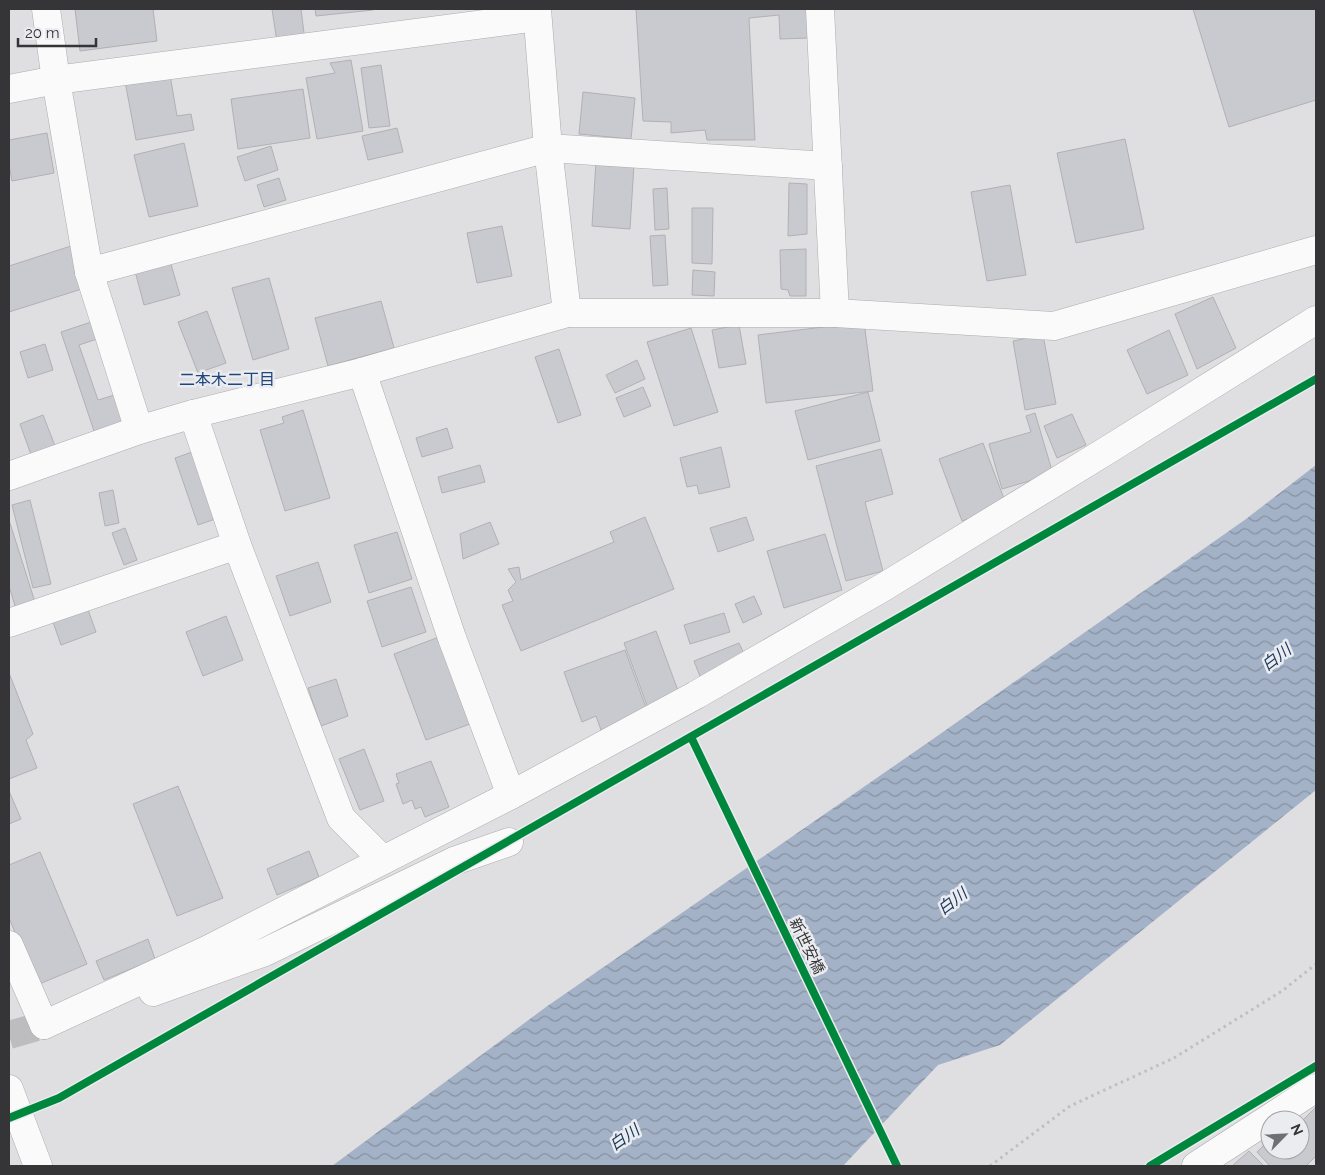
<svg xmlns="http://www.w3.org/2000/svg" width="1325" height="1175" font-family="Raleway,'Noto Sans JP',sans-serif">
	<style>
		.water { fill: url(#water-waves) }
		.building { fill: #c9c9d0; stroke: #b1b1b4 }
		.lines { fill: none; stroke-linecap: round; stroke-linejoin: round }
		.minor-tunnel { stroke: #bdbdc0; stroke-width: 28; stroke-dasharray: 28 14; stroke-linecap: butt }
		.minor-casing { stroke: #acacae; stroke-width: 29 }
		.tertiary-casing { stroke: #acacae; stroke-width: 29 }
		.path { stroke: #bfbfc1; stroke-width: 3; stroke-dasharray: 2.5 4; stroke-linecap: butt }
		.minor { stroke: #fafafb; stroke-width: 28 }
		.tertiary { stroke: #fafafb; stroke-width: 28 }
		.cycleway-casing { stroke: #ebecf0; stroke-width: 11 }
		.cycleway { stroke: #00873e; stroke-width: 8 }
		.labels { text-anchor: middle; stroke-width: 5; stroke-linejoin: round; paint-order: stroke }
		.street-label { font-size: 15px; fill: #353537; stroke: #ebecf0 }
		.neighbourhood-label { font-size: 16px; fill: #1f467b; stroke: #ebecf0 }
		.water-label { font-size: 16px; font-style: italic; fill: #17355c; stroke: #ebecf0 }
	</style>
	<defs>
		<pattern id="water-waves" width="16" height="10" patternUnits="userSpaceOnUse" patternTransform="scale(1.25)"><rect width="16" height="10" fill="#a4b2c7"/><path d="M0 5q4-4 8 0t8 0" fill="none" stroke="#8692a2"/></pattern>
	</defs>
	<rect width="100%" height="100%" fill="#dfdfe2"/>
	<polygon class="water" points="1316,465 1316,790 1000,1045 938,1065 843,1166 332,1166 546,1007 933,739 1246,519"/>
	<g class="building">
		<polygon points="75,9 153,9 157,41 80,51"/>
		<polygon points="272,9 301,9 305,41 277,42"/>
		<polygon points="315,9 373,9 373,10 316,16"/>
		<polygon points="636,9 809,9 809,38 780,39 779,15 749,18 755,140 707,140 705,130 671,133 671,122 643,121"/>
		<polygon points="1193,9 1316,9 1316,100 1229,127"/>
		<polygon points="351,60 363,131 317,139 306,78 335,73 330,63"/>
		<polygon points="381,65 390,126 369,128 361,68"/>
		<polygon points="169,69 177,116 191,114 194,130 136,140 124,76"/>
		<polygon points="303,89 310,138 238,149 231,99"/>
		<polygon points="583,92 635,98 631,139 579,134"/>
		<polygon points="397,128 403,152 368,160 362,136"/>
		<polygon points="47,133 54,173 12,181 9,165 9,140"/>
		<polygon points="1125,139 1144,229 1076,243 1057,153"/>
		<polygon points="184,143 198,206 149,217 134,155"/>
		<polygon points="271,146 278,170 245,181 237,157"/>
		<polygon points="596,161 634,164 630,229 592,226"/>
		<polygon points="279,178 286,200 264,207 257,185"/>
		<polygon points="789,183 807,184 807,234 788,236"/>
		<polygon points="1010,185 1026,275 987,281 971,192"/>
		<polygon points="667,188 669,229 655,230 653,189"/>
		<polygon points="692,208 713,208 712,264 692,263"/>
		<polygon points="502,226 512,276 477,283 467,233"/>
		<polygon points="665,235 668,285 653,286 650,236"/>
		<polygon points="71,246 85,288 9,312 9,266"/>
		<polygon points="806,249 806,296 790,296 788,290 781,289 780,250"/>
		<polygon points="170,261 180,295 144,305 135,271"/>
		<polygon points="693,270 715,272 714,296 692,295"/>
		<polygon points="269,278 289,349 253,360 232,288"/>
		<polygon points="1213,297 1236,348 1197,369 1175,314"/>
		<polygon points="381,301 394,348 328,366 315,318"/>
		<polygon points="207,311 226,363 198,373 178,322"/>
		<polygon points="91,322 97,339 79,345 98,400 118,394 127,421 94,431 61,332"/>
		<polygon points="864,322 873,391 766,403 758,335"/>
		<polygon points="739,325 746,364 719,368 712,330"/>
		<polygon points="691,328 718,412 674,426 647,342"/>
		<polygon points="1169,330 1188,375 1147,394 1127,350"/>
		<polygon points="1043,335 1056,404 1025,410 1013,341"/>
		<polygon points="45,344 53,370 28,378 20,352"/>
		<polygon points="559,349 581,415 558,423 535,357"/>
		<polygon points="637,360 645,379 615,393 606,375"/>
		<polygon points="643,387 651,406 624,417 616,398"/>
		<polygon points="868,392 880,441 808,460 795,411"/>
		<polygon points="303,410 330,498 285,511 260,430 284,423 282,417"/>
		<polygon points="1035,413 1053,474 1002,489 989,444 1031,432 1026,416"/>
		<polygon points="1072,414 1086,445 1057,458 1044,426"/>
		<polygon points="43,415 57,451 33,460 20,424"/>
		<polygon points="447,428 453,448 422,457 416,438"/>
		<polygon points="983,443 1006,504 962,521 939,459"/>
		<polygon points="721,447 730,487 699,494 697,485 687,487 680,458"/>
		<polygon points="881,449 893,494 865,502 883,571 846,581 816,466"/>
		<polygon points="198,450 221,517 198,525 175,458"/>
		<polygon points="480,465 485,482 442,493 438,477"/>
		<polygon points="113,490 119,523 105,526 99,493"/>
		<polygon points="30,500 51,584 33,588 12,505"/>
		<polygon points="645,517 674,589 521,651 502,605 513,601 508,590 516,582 508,569 519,567 521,580 614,542 610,532"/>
		<polygon points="746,517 754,540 718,552 710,528"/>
		<polygon points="9,520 35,602 16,609 9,586"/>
		<polygon points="490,522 499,544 463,559 460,534"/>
		<polygon points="125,528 137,560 124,565 112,533"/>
		<polygon points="397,532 412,579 369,593 354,545"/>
		<polygon points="825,534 842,590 784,608 767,551"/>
		<polygon points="318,562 331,602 290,616 276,576"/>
		<polygon points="411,587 426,632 382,647 367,601"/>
		<polygon points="754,596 762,614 743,623 735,604"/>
		<polygon points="86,604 96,632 61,645 51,616"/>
		<polygon points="724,613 730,632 690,644 684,625"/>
		<polygon points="226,616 243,660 203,676 186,632"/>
		<polygon points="656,631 680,696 648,708 624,643"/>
		<polygon points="439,637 470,724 426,740 394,654"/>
		<polygon points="739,643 747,660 701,679 694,661"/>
		<polygon points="625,650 648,713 601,730 596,716 582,722 564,672"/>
		<polygon points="9,673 33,734 26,740 37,768 9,779"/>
		<polygon points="336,679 348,716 321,726 308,688"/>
		<polygon points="364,749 384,801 360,810 339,759"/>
		<polygon points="431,761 449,807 425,817 421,807 415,809 412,800 403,804 396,784 399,783 396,774"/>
		<polygon points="178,786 223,898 177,916 133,804"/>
		<polygon points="9,791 21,819 9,824"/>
		<polygon points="309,851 319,877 277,895 267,869"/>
		<polygon points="40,852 87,964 37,985 9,918 9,865"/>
		<polygon points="148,939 155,959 104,980 96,961"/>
		<polygon points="1315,1108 1316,1109 1316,1156 1306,1166 1270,1166 1257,1152 1270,1139 1270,1150 1300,1150 1300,1123"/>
		<polygon points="1249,1151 1264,1166 1232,1166"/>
	</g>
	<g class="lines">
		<polyline class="minor-tunnel" points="9,1035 44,1025"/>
		<defs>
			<g id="minor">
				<polyline points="46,9 56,80 89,272 139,430"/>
				<polyline points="537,9 548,148 567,313"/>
				<polyline points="820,9 835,313"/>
				<polyline points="9,89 56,80 537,17"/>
				<polyline points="89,272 548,148 828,166"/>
				<polyline points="362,372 452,638 511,795"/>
				<polyline points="193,414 237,545 341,818 383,860"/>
				<polyline points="9,476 139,430 193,414 362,372 567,313 835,313 1054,326 1316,250"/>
				<polyline points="9,623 237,545"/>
				<polyline points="9,945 44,1025"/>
				<polyline points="153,992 265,952 454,861 509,842"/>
				<polyline points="44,1025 207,950 511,795 696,695 882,588 1106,451 1316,320"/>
				<polyline points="1196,1166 1316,1088"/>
			</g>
			<polyline id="tertiary" points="9,1089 38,1166"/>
		</defs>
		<use href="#minor" class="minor-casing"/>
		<use href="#tertiary" class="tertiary-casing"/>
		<polyline class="path" points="990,1166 1070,1106 1174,1058 1282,991 1316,964"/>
		<use href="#minor" class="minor"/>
		<use href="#tertiary" class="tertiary"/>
		<defs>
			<g id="cycleway">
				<polyline points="691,737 897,1166"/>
				<polyline points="9,1118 59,1098 1316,379"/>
				<polyline points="1150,1166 1316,1066"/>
			</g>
		</defs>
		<use href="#cycleway" class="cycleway-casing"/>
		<use href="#cycleway" class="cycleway"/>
	</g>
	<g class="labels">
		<g class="street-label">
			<text transform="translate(807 946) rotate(64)" y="5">新世安橋</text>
		</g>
		<g class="neighbourhood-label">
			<text x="227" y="385">二本木二丁目</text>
		</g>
		<g class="water-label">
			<text transform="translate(1276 657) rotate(-37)" y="6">白川</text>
			<text transform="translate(952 901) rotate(-37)" y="6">白川</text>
			<text transform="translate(624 1137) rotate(-35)" y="6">白川</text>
		</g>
	</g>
	<rect width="1325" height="1175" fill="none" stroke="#353537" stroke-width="20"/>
	<g transform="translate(1285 1135) rotate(66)"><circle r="24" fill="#ebecf0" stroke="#a2a3a6"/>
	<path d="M0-4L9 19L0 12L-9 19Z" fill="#707073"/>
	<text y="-8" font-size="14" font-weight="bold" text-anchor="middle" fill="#353537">N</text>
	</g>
	<path d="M18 38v8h78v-8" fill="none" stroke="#353537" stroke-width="2.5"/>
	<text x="25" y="38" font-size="15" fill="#353537" stroke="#ebecf0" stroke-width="4" paint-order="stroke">20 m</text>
</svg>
